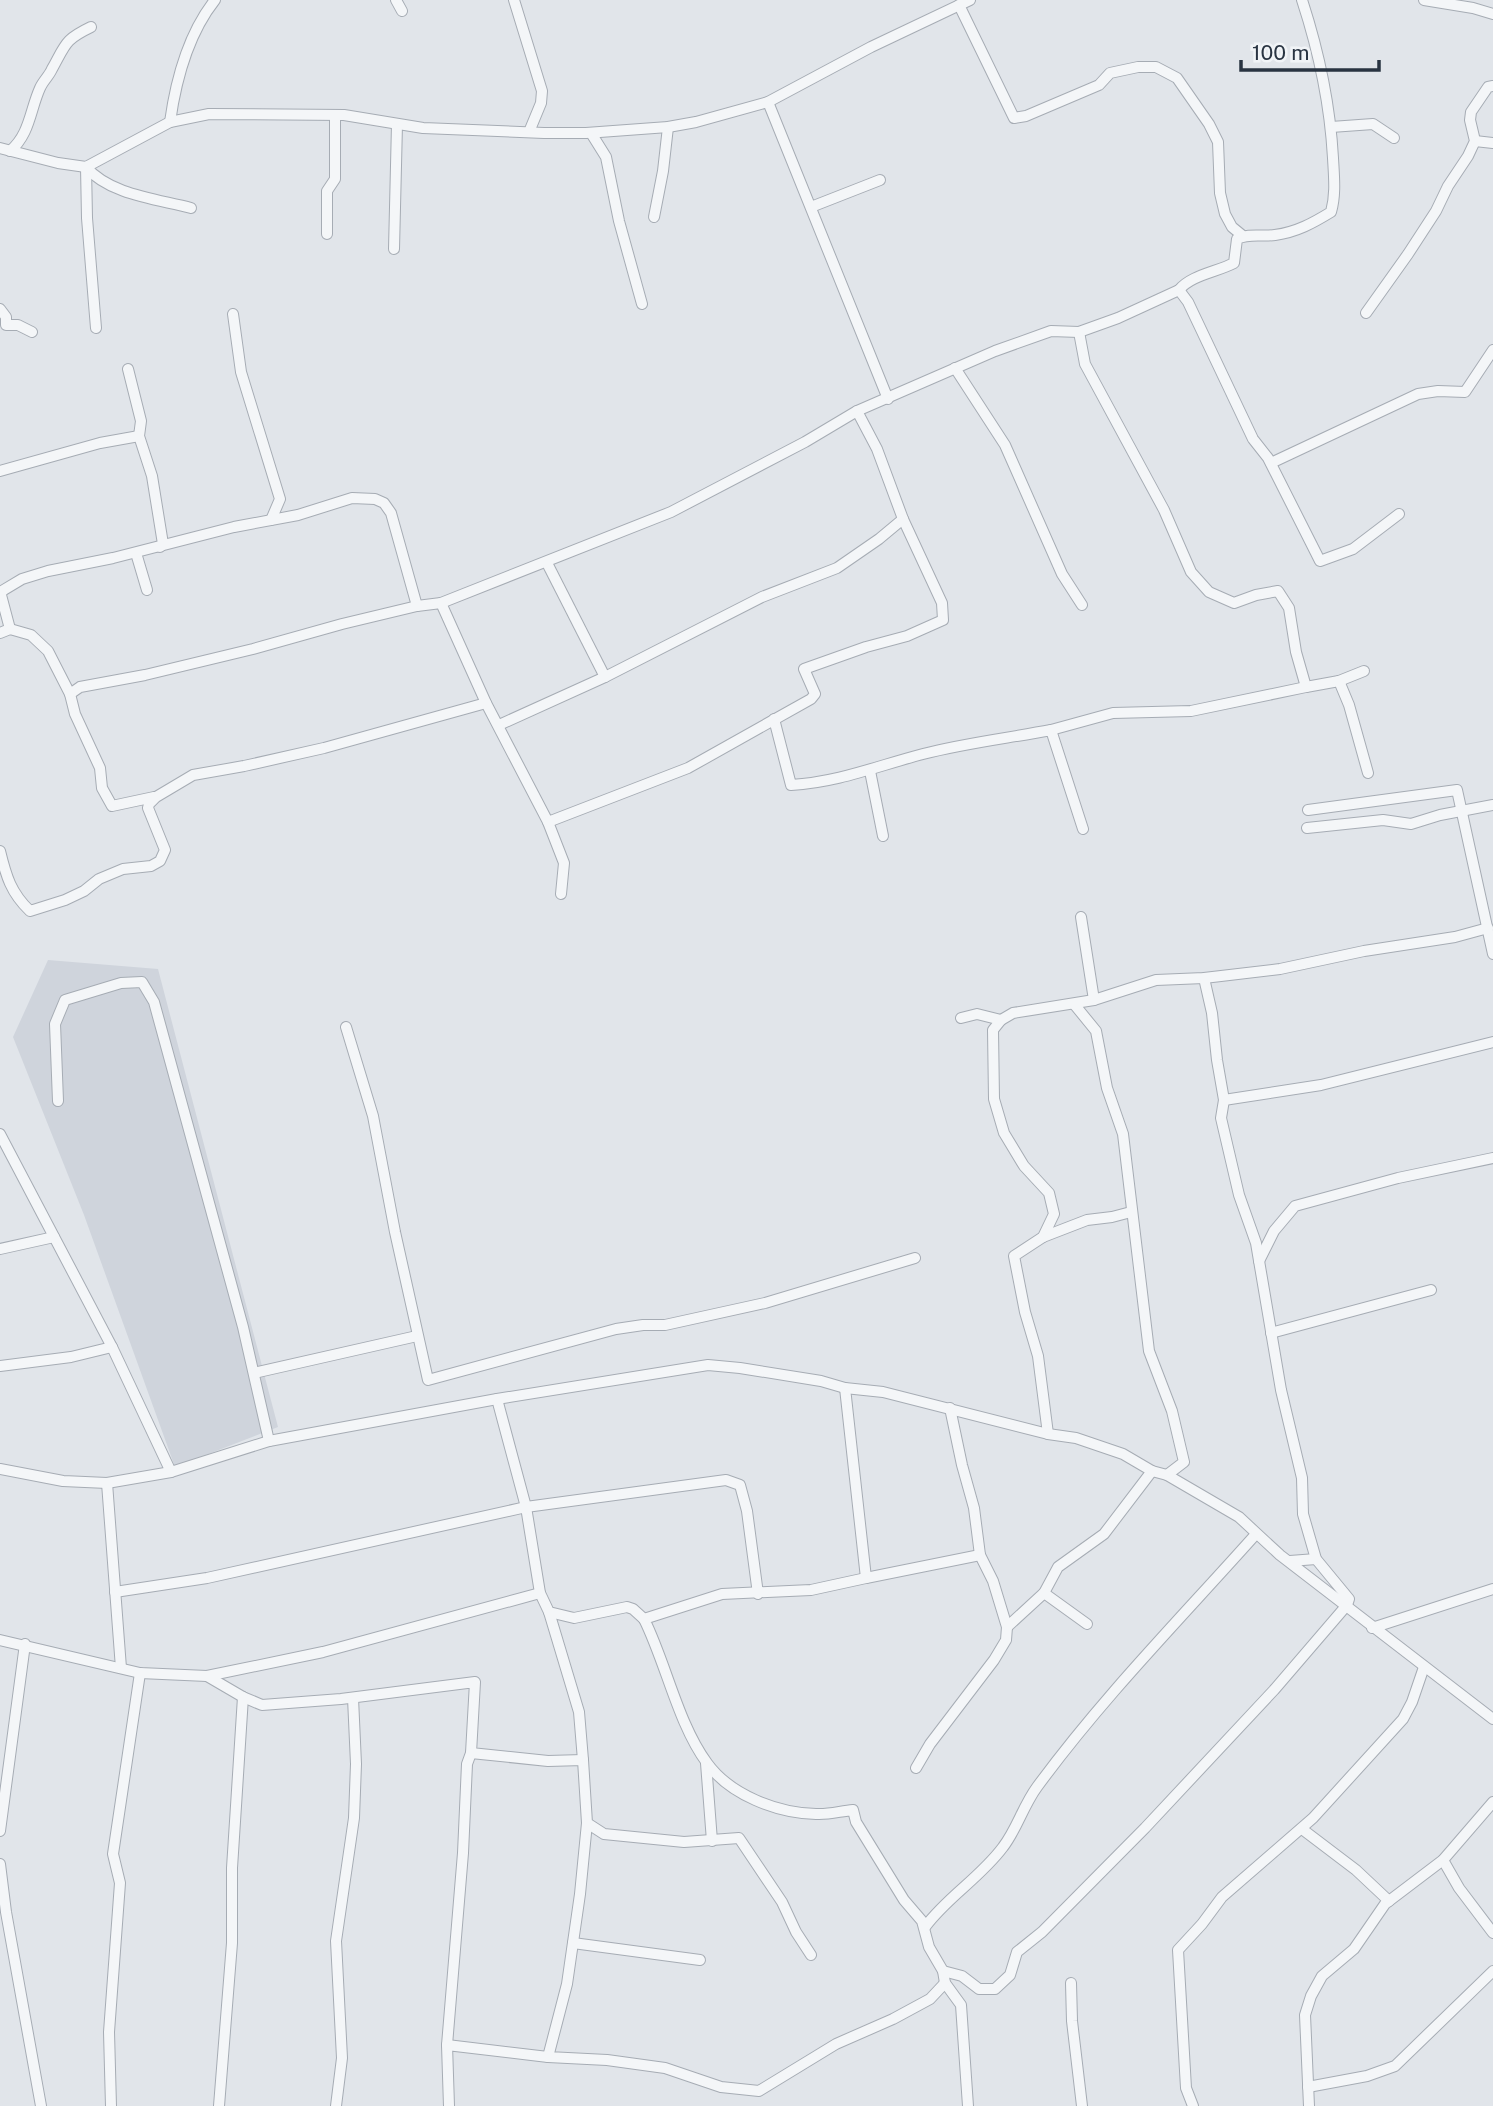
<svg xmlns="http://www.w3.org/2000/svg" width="1493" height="2106" font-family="'Public Sans',sans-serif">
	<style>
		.built { fill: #cfd4dc }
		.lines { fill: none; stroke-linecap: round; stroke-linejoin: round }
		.minor-casing { stroke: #a6acb4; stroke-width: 12 }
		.minor { stroke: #f4f6f8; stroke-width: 10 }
	</style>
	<rect width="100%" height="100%" fill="#e1e5ea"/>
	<polygon class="built" points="48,960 158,969 278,1427 175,1467 84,1215 13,1037"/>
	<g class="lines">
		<defs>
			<g id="minor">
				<polyline points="396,0 402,11"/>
				<polyline points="514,0 542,91 541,103 529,132"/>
				<polyline points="1424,0 1473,8 1493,14"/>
				<polyline points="959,5 1014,118 1026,116 1099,85 1110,73 1138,67 1156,67 1177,78 1209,124 1218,142 1220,193 1225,214 1232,227 1243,236"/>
				<polyline points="768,102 888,399"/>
				<path d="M170,122C176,79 188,34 215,0"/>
				<polyline points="1331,127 1373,124 1394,138"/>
				<polyline points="591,133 606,157 619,221 642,304"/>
				<polyline points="1475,141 1493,143"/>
				<polyline points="0,148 58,163 86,167 170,122 209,114 344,115 423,128 544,133 586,133 668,127 696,122 768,102 871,47 970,0"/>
				<path d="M10,151C30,134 30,110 40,88C43,81 49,76 52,69C66,44 64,40 91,27"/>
				<polyline points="86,167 87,218 96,328"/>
				<path d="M86,167C110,195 157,199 191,208"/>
				<polyline points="811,207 880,180"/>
				<polyline points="654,217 663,171 668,127"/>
				<polyline points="327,234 327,191 335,179 335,115"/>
				<polyline points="394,249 397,124"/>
				<path d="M1179,290C1191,275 1217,272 1234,263L1237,239C1249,233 1262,237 1275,235C1297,232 1313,223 1331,212C1336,194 1334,177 1333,158C1330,104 1319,52 1302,0"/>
				<polyline points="0,309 6,317 6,325 18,325 32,332"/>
				<polyline points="1366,313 1408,254 1436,211 1448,186 1468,156 1475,141 1470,120 1471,112 1488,87 1493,86"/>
				<polyline points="233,314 241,372 280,499 271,520"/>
				<polyline points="1079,332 1085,364 1164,510 1191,572 1209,592 1234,603 1256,595 1278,591 1289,608 1296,652 1306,687 1339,681 1349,705 1368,773"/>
				<polyline points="955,368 1005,445 1062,574 1082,605"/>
				<polyline points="128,369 141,421 139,436 152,476 163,544 160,547"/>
				<polyline points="1271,463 1418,394 1438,391 1465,392 1493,350"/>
				<polyline points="0,471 100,443 139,436"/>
				<polyline points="136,553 147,590"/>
				<polyline points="547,563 605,677"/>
				<polyline points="441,603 671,512 805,442 857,411 995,351 1051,331 1079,332 1118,318 1179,290 1188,302 1253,439 1268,458 1320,561 1353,549 1399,514"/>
				<polyline points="10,629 1,595 2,591 22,579 48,571 113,558 234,527 298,515 352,498 375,499 384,503 391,513 417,606"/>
				<polyline points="0,633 10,629 31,635 48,651 70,694 75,714 100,768 102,788 112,806 154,797"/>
				<polyline points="1339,681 1364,671"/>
				<polyline points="70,694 80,687 145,675 253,649 342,624 417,606 441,603 486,703 548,822 564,863 561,894"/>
				<path d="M774,719L791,785C839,782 877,766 923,754C965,743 1009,738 1051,730L1083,829"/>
				<polyline points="499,725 605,677 762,597 837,568 879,539 903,519 877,449 857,411"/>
				<polyline points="1051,730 1113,713 1191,711 1306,687"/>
				<polyline points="870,771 883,836"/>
				<polyline points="1308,810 1457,790 1493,954"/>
				<polyline points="548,822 688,768 811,699 815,694 804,669 866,647 907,636 943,620 942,603 903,519"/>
				<polyline points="1307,828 1383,820 1411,824 1440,815 1493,805"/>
				<path d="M0,851C6,876 11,893 30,911L65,900L84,891L99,879L123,869L151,866L160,861L165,850L148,808L149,804L156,797L193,775L244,766L324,748L486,703"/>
				<polyline points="1081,917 1094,1000"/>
				<polyline points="1074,1004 1096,1031 1107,1088 1123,1134 1149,1351 1172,1411 1184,1462 1167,1475"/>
				<polyline points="961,1018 977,1014 1001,1020"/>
				<polyline points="346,1027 373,1116 395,1232 428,1380 616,1329 643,1325 665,1325 765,1303 915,1258"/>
				<polyline points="1224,1100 1321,1085 1493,1042"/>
				<polyline points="58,1101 55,1024 65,1000 121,983 142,982 154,1002 243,1327 269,1441"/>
				<polyline points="0,1134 112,1347 171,1472"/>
				<polyline points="1043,1237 1087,1220 1112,1217 1131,1212"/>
				<polyline points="0,1249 54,1237"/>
				<polyline points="1259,1261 1274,1231 1295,1206 1398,1178 1493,1158"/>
				<polyline points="1271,1333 1431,1290"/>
				<polyline points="0,1366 71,1357 112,1347"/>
				<polyline points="254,1373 417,1336"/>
				<polyline points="845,1388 866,1578 980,1555"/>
				<polyline points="497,1399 526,1507 540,1593 549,1612 574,1618 627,1607 633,1609 644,1619"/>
				<polyline points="1048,1434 1038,1356 1025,1312 1014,1256 1043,1237 1054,1214 1049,1193 1024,1166 1004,1133 994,1099 993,1030 1001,1020 1013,1013 1094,1000 1156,980 1204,978 1280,969 1364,951 1455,937 1488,928"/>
				<polyline points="0,1469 63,1481 107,1483 171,1472 269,1441 497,1399 708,1365 740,1368 821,1381 845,1388 883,1392 1048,1434 1076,1438 1123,1454 1152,1471 1167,1475 1239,1517 1280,1555 1493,1719"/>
				<polyline points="107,1483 121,1668"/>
				<polyline points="1290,1561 1316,1559"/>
				<path d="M866,1578L811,1590L722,1594L644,1619C666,1663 678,1724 707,1763C730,1795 777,1813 816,1814C828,1815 841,1811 853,1810L856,1822L904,1900L922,1921L929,1947L943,1971L945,1983L961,2005L968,2106"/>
				<polyline points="115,1592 207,1578 526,1507 726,1480 740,1485 747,1511 758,1594"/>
				<polyline points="1044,1593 1087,1624"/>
				<polyline points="549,1612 579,1712 583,1760"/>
				<polyline points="1007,1627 1044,1593 1058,1567 1104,1534 1152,1471"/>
				<polyline points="1372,1628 1493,1589"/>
				<polyline points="0,1640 140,1673 207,1676 243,1697 262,1705 341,1699 475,1682 471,1753 548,1761 583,1760 587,1823 604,1834 684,1842 739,1838 782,1902 796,1932 811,1955"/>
				<polyline points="207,1676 323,1652 540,1593"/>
				<polyline points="706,1763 712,1841"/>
				<polyline points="916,1768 930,1744 994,1660 1006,1640 1007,1627 993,1581 980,1555 974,1508 962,1465 950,1408"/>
				<polyline points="587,1823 580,1894 567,1984 548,2057 607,2060 665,2068 721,2087 759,2091 836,2044 893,2019 930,1999 945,1983"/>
				<polyline points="1302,1829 1356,1870 1389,1901"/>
				<polyline points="0,1831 25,1644"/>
				<polyline points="1443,1860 1459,1888 1493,1933"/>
				<polyline points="0,1864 6,1912 41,2106"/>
				<path d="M925,1927C947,1897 980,1878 1003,1847C1017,1829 1023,1806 1037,1787C1103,1697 1182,1617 1256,1534"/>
				<polyline points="573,1943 700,1960"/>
				<polyline points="943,1971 962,1976 979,1989 995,1989 1010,1975 1017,1952 1042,1932 1145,1828 1274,1690 1347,1605 1349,1599 1316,1559 1303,1514 1302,1478 1281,1390 1256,1243 1239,1195 1221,1118 1224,1100 1217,1060 1212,1013 1204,978"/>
				<polyline points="1071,1983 1072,2021 1082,2106"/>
				<polyline points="447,2045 463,1853 467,1764 471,1753"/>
				<polyline points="1308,2087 1367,2076 1395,2066 1493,1971"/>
				<polyline points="111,2106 109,2032 120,1883 113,1854 140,1673"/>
				<polyline points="219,2106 232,1943 232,1868 243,1697"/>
				<polyline points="336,2106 342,2058 336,1941 354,1818 356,1764 353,1698"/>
				<polyline points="449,2106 447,2045 548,2057"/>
				<polyline points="1193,2106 1186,2088 1178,1950 1202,1924 1222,1897 1313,1818 1403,1719 1412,1702 1424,1667"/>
				<polyline points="1309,2106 1305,2015 1311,1996 1322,1976 1354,1949 1385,1904 1443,1860 1493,1802"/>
			</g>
		</defs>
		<use href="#minor" class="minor-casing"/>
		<use href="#minor" class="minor"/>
	</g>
	<path d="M1241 60v10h138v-10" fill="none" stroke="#293442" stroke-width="3.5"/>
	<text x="1252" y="60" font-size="21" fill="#293442" stroke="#f1f4f7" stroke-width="5" paint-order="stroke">100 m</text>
</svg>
